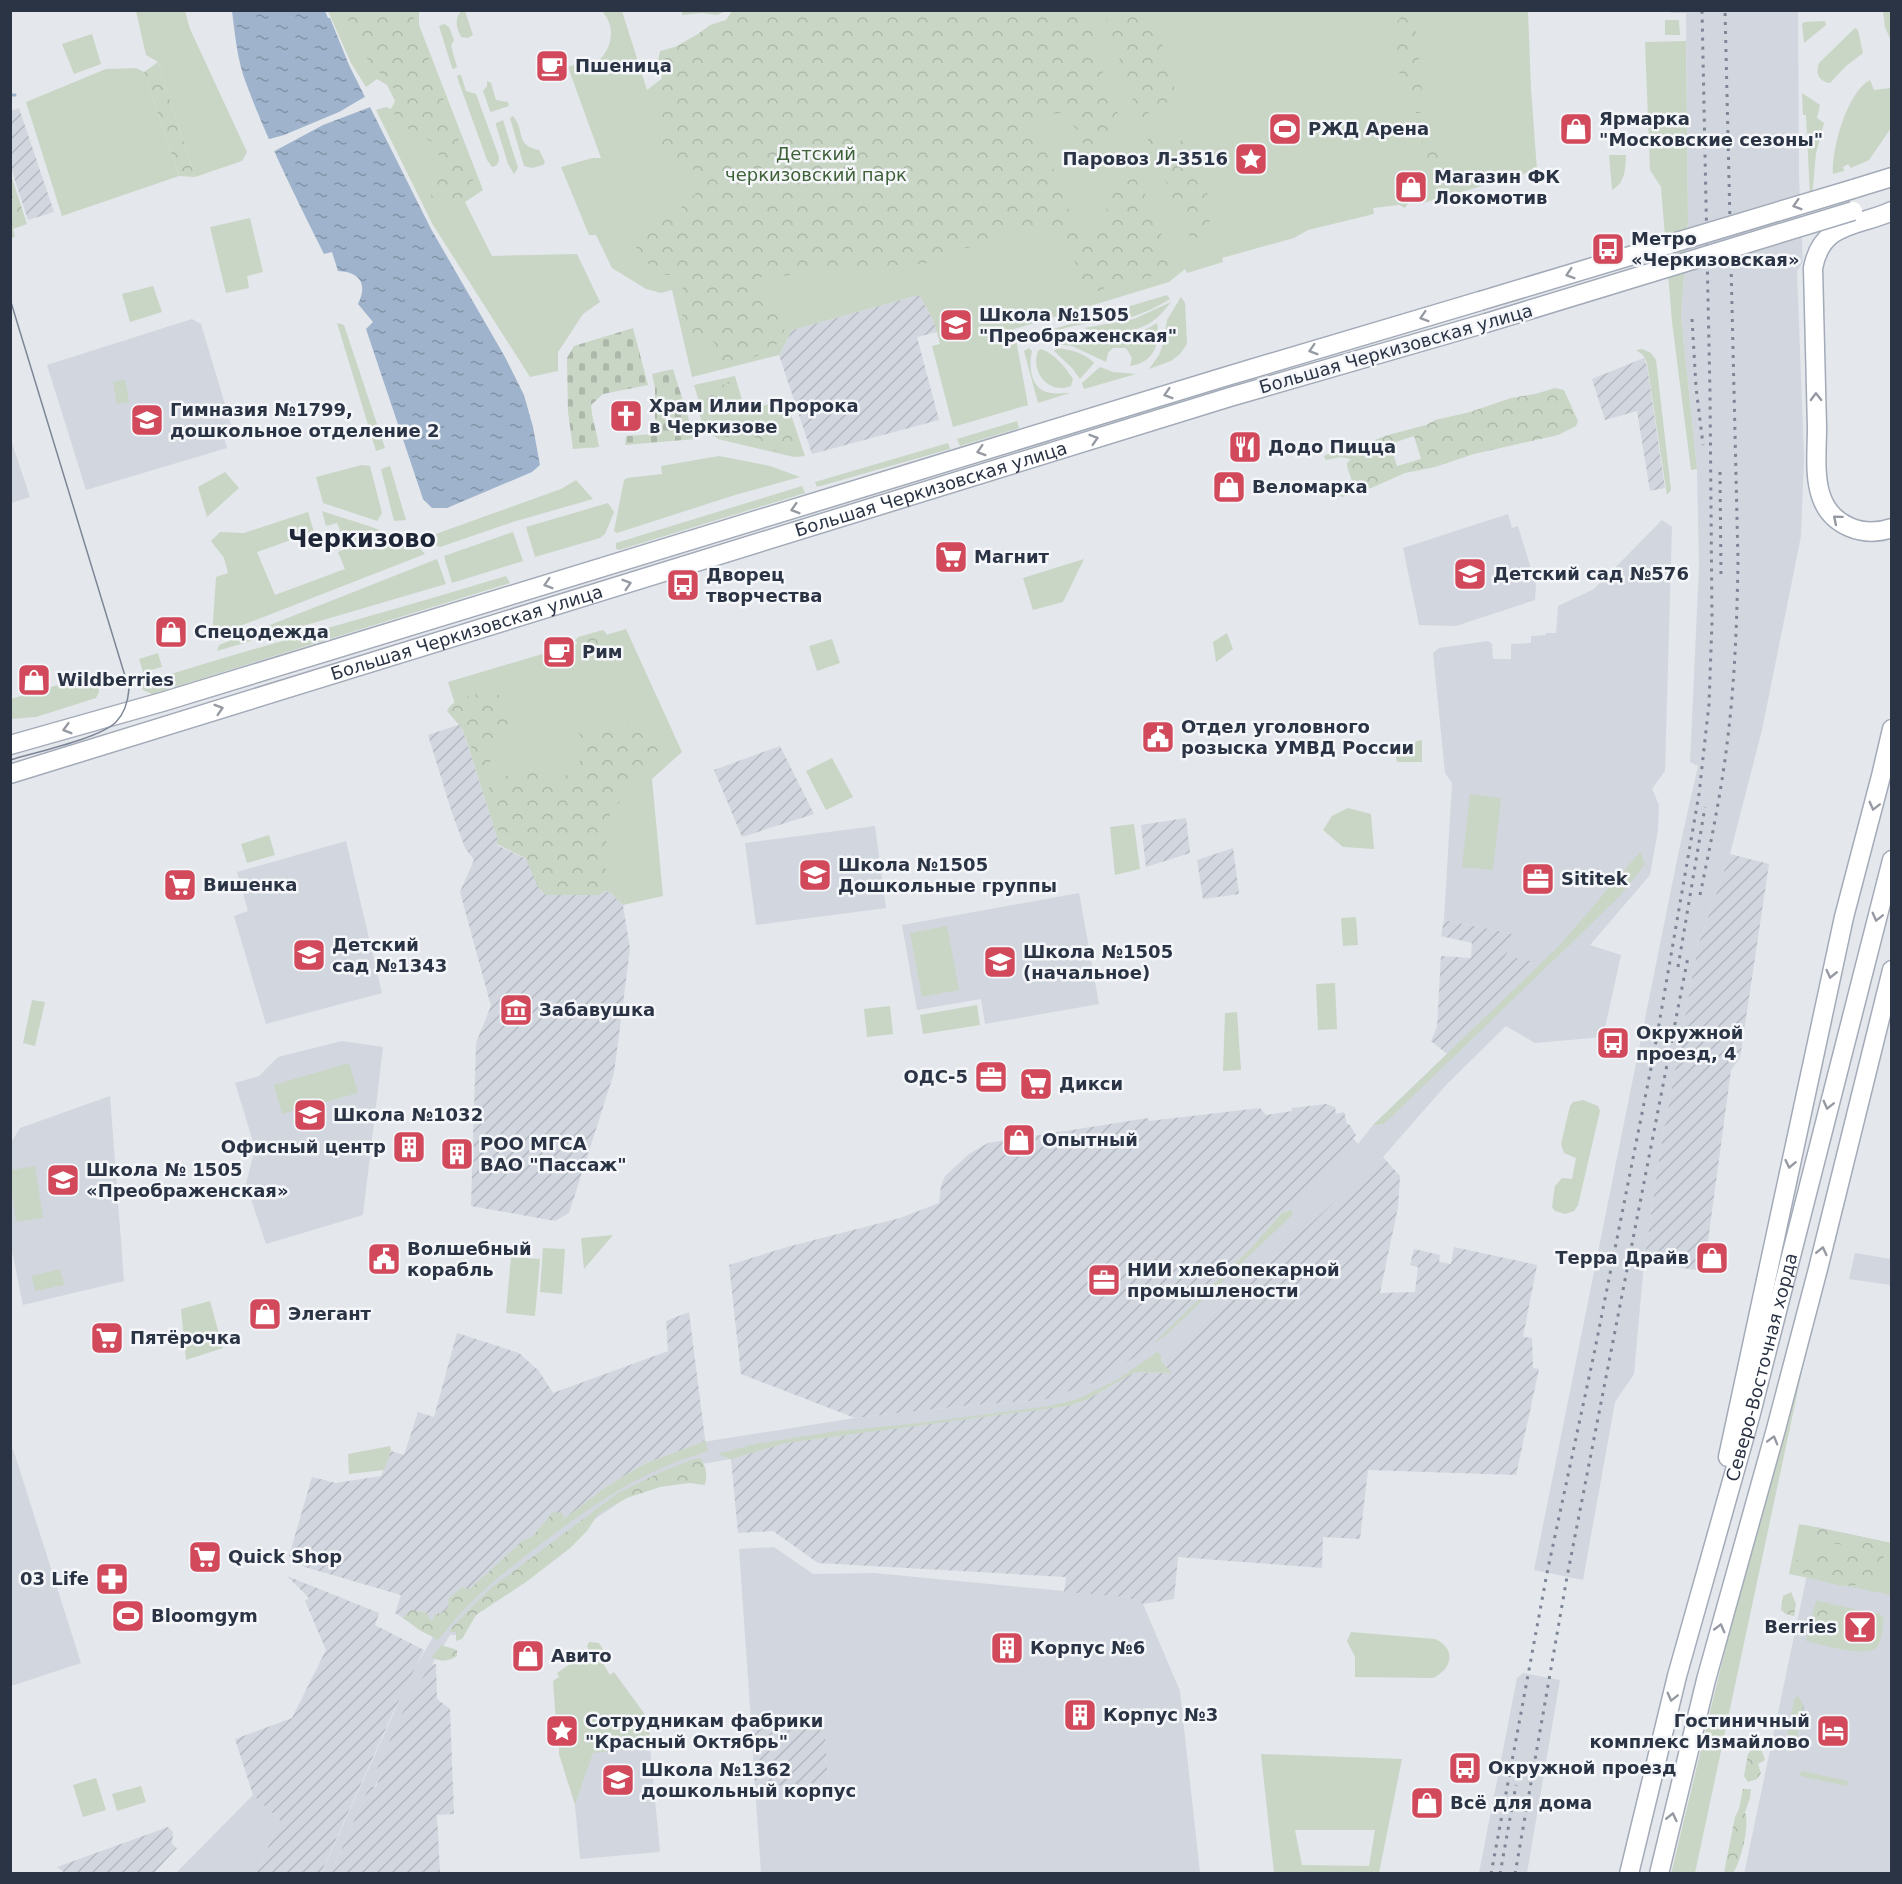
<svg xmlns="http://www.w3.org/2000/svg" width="1902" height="1884" font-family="'DejaVu Sans',sans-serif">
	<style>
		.built { fill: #d2d6de }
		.industrial { fill: url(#industrial-furrows) }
		.green { fill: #c9d6c5; fill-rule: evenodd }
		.forest { fill: url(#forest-crowns); fill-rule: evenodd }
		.cemetery { fill: url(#cemetery-stones) }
		.water { fill: url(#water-ripples) }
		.pier { fill: #e4e7ec }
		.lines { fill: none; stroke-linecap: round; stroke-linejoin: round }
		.stream { stroke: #9fb4cc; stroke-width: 3 }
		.primary-casing { stroke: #a3abb8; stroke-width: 21 }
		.primary { stroke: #fff; stroke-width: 18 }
		.tram { stroke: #7d8696; stroke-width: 1.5 }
		.rail { stroke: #7d8696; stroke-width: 3; stroke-dasharray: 3 6; stroke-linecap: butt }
		.primary-bridge-casing { stroke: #a3abb8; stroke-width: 21; stroke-linecap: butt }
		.primary-bridge { stroke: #fff; stroke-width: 18 }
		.oneway { stroke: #959aa2 }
		.labels { text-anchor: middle; stroke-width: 5; stroke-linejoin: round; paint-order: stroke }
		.poi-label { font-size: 18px; font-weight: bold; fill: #2b3445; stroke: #f4f6f9; text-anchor: start }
		.park-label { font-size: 18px; fill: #3f6138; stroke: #f4f6f9 }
		.street-label { font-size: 18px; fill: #2b3445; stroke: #f4f6f9 }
		.district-label { font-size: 24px; font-weight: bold; fill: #1d2536; stroke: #f4f6f9 }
	</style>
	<defs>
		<pattern id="industrial-furrows" width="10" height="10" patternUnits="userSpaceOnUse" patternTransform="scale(1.5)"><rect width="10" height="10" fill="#d2d6de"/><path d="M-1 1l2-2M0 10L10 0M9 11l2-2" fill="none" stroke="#b4b8c0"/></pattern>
		<pattern id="forest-crowns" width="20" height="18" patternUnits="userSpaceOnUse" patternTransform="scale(1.5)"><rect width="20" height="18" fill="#c9d6c5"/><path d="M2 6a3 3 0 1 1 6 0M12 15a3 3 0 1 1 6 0" fill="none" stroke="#adb8ab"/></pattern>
		<pattern id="cemetery-stones" width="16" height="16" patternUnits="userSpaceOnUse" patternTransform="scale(1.5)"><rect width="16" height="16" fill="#c9d6c5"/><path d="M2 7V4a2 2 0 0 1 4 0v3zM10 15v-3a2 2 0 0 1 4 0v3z" fill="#adb8ab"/></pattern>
		<pattern id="water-ripples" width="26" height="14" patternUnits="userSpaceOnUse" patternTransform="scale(1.5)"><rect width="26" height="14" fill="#9fb4cc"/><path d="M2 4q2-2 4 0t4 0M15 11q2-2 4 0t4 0" fill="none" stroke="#8293a7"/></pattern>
	</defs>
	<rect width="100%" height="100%" fill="#e4e7ec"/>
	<g class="built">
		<polygon points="1671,11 1798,11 1799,179 1803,262 1797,271 1804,457 1801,536 1762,730 1730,854 1698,946 1660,1152 1644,1263 1634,1374 1615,1402 1583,1580 1534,1570 1679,850 1698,766 1690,762 1699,567 1697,469 1681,316 1688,220 1686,13 1671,13"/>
		<polygon points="192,319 201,324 235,438 225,440 227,448 86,490 47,365"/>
		<polygon points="10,437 30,497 11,503 10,503"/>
		<polygon points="1508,514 1512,528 1518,526 1536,585 1535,600 1456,626 1419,625 1403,548"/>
		<polygon points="1662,520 1672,527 1665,771 1652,789 1659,805 1658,830 1650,875 1590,945 1621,955 1603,1037 1535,1043 1506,1026 1446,1085 1383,1157 1161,1361 1068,1406 786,1443 731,1459 695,1465 655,1480 620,1502 493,1589 458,1635 450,1635 401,1715 376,1771 382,1772 375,1787 369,1787 331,1873 321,1874 411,1675 433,1637 480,1583 606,1487 703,1442 855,1418 962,1406 1043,1400 1292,1210 1299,1201 1358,1144 1373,1125 1447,1054 1505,956 1509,933 1444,920 1452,783 1445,773 1433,653 1439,648 1488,641 1492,644 1493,659 1511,659 1511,644 1531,643 1531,636 1546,635 1546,633 1556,633 1558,606 1594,589"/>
		<polygon points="875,826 886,908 756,925 745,843"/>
		<polygon points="346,841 382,993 266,1024 234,916 248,911 237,872"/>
		<polygon points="1079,893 1099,1004 985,1024 981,999 917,1010 902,925"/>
		<polygon points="342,1041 383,1047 363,1215 266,1244 246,1184 255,1148 235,1083 259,1076 278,1057"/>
		<polygon points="110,1096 124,1281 23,1305 11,1246 10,1144 20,1128"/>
		<polygon points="1855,1253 1891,1259 1891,1285 1849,1279"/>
		<polygon points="13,1449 81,1663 11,1686 10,1450"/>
		<polygon points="1817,1527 1891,1543 1891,1873 1744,1874"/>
		<polygon points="774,1547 813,1574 874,1573 1127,1597 1143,1604 1180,1691 1200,1873 761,1873 755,1787 828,1782 824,1717 751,1721 739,1549"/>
		<polygon points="1523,1673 1560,1680 1527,1873 1479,1873 1517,1678"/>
		<polygon points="650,1747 660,1852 580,1859 575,1805 593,1752"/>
		<polygon points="253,1795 280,1820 261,1863 250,1873 175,1874"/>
	</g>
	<g class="industrial">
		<polygon points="19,108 54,212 28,220 11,168 11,111"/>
		<polygon points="919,295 933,319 937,332 917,337 939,420 812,454 779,355 792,330"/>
		<polygon points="1644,358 1647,366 1665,488 1650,491 1637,411 1605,420 1592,379"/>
		<polygon points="461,724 497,837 497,845 588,889 610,892 623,905 630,949 614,1073 569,1213 555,1221 471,1206 476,1043 491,1006 460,892 474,860 465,848 452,813 428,735"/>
		<polygon points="780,746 814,814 742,837 714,770"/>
		<polygon points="1186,818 1190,853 1146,867 1141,825"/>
		<polygon points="1233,848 1239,894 1203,899 1197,860"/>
		<polygon points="1730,854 1769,864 1740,1058 1731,1070 1704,1271 1644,1263 1660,1152 1698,946"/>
		<polygon points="1444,920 1509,933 1516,936 1505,956 1540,963 1447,1054 1431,1041 1437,1027 1441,956 1471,958 1472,943 1441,936"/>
		<polygon points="1326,1104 1335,1107 1336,1114 1344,1112 1347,1124 1349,1124 1356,1135 1353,1138 1358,1144 1299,1201 1292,1210 1282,1213 1251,1248 1153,1344 1101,1380 1043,1400 962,1406 855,1418 741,1374 729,1265 787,1247 900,1218 939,1203 941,1186 945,1176 969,1154 988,1143 1148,1118 1149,1121 1260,1108 1266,1115 1292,1111 1292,1108"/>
		<polygon points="1383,1157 1400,1176 1398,1207 1380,1293 1415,1292 1418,1267 1410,1265 1414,1249 1440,1255 1439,1262 1451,1264 1454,1247 1537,1265 1523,1337 1532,1338 1533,1368 1539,1369 1516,1475 1368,1470 1360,1539 1323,1537 1322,1568 1178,1557 1174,1599 1143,1604 1127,1597 1064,1592 1066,1577 818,1563 773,1531 738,1533 731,1459 786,1443 1068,1406 1086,1400 1135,1372 1171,1373 1161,1361"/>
		<polygon points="689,1312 705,1439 703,1442 644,1464 606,1487 480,1583 433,1637 395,1613 401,1595 305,1567 289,1556 312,1477 336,1483 381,1476 391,1451 404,1455 418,1412 434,1417 457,1333 519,1353 539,1371 553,1393 668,1351 666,1321"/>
		<polygon points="287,1576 379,1613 375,1625 424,1650 391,1717 321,1873 250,1873 261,1863 280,1820 253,1795 235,1739 292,1718 326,1650 305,1601 309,1598"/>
		<polygon points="436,1664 437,1699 450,1709 454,1814 437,1815 440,1873 331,1873 369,1787 376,1787 382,1772 376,1771 401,1715 430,1665"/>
		<polygon points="824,1716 828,1782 755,1787 751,1721"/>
		<polygon points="168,1827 173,1832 172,1844 177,1848 154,1873 65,1873 57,1867"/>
	</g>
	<g class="green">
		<path d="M462,10L465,11L473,35L468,38L461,37C456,27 454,19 462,10Z"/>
		<polygon points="136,11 185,11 190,29 247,152 242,161 195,177 158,62 146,55"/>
		<polygon points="328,11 419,11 419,25 483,190 465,202 492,256 577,254 600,302 583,314 558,352 558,371 530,377 433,225 376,110 386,107 391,109 395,101 387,85 377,79 366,87 351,63"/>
		<path d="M602,11H622L647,90L730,26L740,11H1528L1531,89L1537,170L1423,203L1412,197L1405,208L1399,205L1373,208L1374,214L1308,230L1294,238L1222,258L1223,262L1187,273L1185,269L1169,282L1014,329L1028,405L953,427L932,346L940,344L933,319L919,295L792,330L779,355L692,377L672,290L661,293L646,289L612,268L596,235H589L561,167L592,158H601L568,67L581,62L586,69C609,59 620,31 602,11Z"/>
		<polygon points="682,11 683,10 726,11 717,15 702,13 682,15"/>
		<polygon points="1883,11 1891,11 1891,41 1885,27"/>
		<polygon points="1665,20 1679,20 1680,35 1665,35"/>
		<polygon points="1825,21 1826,25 1804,43 1802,24 1804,22"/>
		<polygon points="444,24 449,27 454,40 451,46 457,67 454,69 452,68 439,26"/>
		<path d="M1855,28L1858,30L1863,53L1846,66L1830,83C1819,82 1815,73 1819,63Z"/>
		<polygon points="92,34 101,64 74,74 62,44"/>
		<polygon points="1686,41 1688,220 1681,316 1697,469 1691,470 1672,322 1661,187 1650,170 1645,42"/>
		<polygon points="136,68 144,72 179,176 62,216 26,102 106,69"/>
		<path d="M458,75H461L466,91L476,94L499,157C499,162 498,166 492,167L487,160L457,77Z"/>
		<path d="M1870,80L1874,90L1891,88V128L1869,160L1851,168L1848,164L1843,167L1844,171L1833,174C1831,150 1847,92 1870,80Z"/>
		<polygon points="487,81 491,83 496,100 508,102 509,106 491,112 490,111 483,91 487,86"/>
		<polygon points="1802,93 1820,105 1817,118 1824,123 1816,153 1812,197 1810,197 1806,115 1803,115"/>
		<path d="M513,116C526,131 514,145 539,150L545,162L543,165L532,168L524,166L510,118Z"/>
		<polygon points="503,120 518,168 514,174 508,164 496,125 496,123"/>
		<path d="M1609,155H1626C1625,169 1626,182 1612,190Z"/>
		<polygon points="250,218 263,272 247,276 249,288 226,293 210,227"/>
		<polygon points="153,286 162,312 130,322 122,294"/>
		<path d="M1167,295L1170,299C1155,308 1139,316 1122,319C1095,324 1061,322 1040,342L1032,339L1040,333Z"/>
		<polygon points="1181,297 1185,303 1187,344 1180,354 1171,361 1149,369 1159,355 1164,341 1167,320"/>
		<path d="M1171,302C1167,307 1163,312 1158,317C1140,333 1106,339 1084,328L1134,319Z"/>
		<polygon points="337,323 344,325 385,448 376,451"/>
		<path d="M1157,323C1161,344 1153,363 1130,366L1132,358L1126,348H1113L1108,353L1106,362L1072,346L1046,343C1065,322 1099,340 1123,337C1135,335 1147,329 1157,323Z"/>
		<path d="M1029,348L1032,351C1028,367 1031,391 1051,393C1057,394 1064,393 1070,393L1038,403L1024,351Z"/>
		<path d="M1057,348C1069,349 1087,354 1094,363L1080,379L1072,368L1054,351Z"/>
		<path d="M1041,349C1055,354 1065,367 1073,379L1071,386C1049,395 1030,372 1038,351Z"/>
		<polygon points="1642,349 1651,353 1656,360 1671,490 1667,495 1647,363 1643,355 1636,350"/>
		<polygon points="1100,367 1113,372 1136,374 1084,389 1082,383"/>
		<polygon points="735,376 745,410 786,400 805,456 794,457 718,439 708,431 694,385"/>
		<polygon points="125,380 129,402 117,404 113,382"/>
		<polygon points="1017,421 1019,428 960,446 957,439"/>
		<polygon points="948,443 950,449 817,487 815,482"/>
		<polygon points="719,456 770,466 800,477 735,495 617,533 614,531 624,480 627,478 662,474 661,466"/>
		<polygon points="362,465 370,466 382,513 377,521 323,503 316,477"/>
		<polygon points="390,466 406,520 394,521 381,469"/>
		<polygon points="225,472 239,488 207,517 198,487"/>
		<polygon points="576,480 593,499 516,521 440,547 412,536 433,535 561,489"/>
		<polygon points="802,486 805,493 619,550 616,549 616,543"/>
		<polygon points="608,503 614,512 605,534 600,538 535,557 526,527"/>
		<path d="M322,511C344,519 414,537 425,554L212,637L216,577L228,573L224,558L211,541L220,532L244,533L308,512L314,532L257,552L275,595L345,569L338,552L347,548L337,523L326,526Z"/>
		<polygon points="513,532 523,561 452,583 444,556"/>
		<polygon points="437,559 446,584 217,651 219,645"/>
		<polygon points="1084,559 1063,602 1033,610 1023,578"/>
		<path d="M506,576L510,583L152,694L143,690L140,684C261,645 385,613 506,576Z"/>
		<polygon points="626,629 682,752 652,779 663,896 623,905 610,892 588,889 497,844 497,837 448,682"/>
		<polygon points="1227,633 1233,649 1216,662 1213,642"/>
		<polygon points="832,639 840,663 817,671 809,646"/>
		<polygon points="158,653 162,667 143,672 139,659"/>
		<polygon points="98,673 99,692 96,698 36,717 11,719 11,699"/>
		<polygon points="1422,740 1422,762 1397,762 1396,757 1417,741"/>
		<polygon points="832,758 853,797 826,810 806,771"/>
		<polygon points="1470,794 1501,798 1493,870 1462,867"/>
		<polygon points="1348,808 1371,814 1374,849 1343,847 1323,830 1332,816"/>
		<polygon points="1134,824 1140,869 1115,875 1110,827"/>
		<polygon points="269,835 275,855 247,863 241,844"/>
		<polygon points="1640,852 1645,864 1619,897 1384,1124 1373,1125 1559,946"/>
		<polygon points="1356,917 1358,945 1343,946 1341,918"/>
		<polygon points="947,926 959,990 922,997 910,933"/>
		<polygon points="1335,983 1337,1029 1318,1030 1316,984"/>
		<polygon points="32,1000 45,1002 35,1046 23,1043"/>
		<polygon points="977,1005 980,1025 923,1034 920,1015"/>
		<polygon points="890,1006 893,1034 867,1037 864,1009"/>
		<polygon points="1237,1012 1241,1070 1223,1071 1225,1013"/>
		<polygon points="349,1063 358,1093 282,1114 274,1085"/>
		<polygon points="1583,1100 1598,1106 1600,1111 1578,1205 1574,1211 1565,1214 1555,1211 1552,1207 1555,1186 1562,1178 1572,1179 1576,1158 1564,1153 1561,1144 1570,1106 1573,1102"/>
		<polygon points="35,1166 43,1218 16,1222 11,1186 11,1170"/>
		<polygon points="1292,1210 1292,1215 1165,1336 1153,1344 1251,1248 1282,1213"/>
		<polygon points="613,1235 584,1269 581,1238"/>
		<polygon points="543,1248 565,1249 562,1294 540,1292"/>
		<polygon points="511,1257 540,1259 535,1316 506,1313"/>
		<polygon points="60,1269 64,1285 35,1291 32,1276"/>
		<polygon points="210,1301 223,1348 186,1360 181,1309"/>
		<polygon points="1157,1352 1161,1355 1161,1361 1172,1373 1135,1372 1086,1400 1068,1406 786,1443 731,1459 718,1454 755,1444 838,1431 912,1424 1050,1406 1078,1399 1117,1380"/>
		<polygon points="1805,1357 1695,1873 1671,1874 1747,1559"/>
		<path d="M705,1439L708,1451C640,1471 594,1504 538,1546C500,1575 468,1601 439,1639L436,1640L433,1637L480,1583L606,1487L644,1464L703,1442Z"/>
		<polygon points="390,1446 391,1451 384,1470 349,1474 348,1454"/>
		<polygon points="1799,1524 1891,1543 1891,1595 1789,1574"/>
		<path d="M1816,1601L1880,1614L1884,1619C1882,1627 1882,1641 1877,1647C1866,1659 1821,1644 1806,1641Z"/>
		<path d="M1351,1632L1435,1639C1456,1648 1453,1669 1433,1678L1355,1677V1657L1347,1641Z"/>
		<polygon points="589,1642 599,1643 609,1660 604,1665 610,1675 614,1672 649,1720 650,1747 593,1753 575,1805 559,1754 559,1725 556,1725 553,1681 559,1677 557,1673 589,1651 587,1646"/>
		<path d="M1261,1754L1402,1759L1379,1873H1274ZM1295,1830H1375L1369,1866L1302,1865Z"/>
		<polygon points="1801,1771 1848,1781 1847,1786 1800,1776"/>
		<polygon points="96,1778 106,1810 83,1817 73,1785"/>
		<polygon points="141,1786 146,1802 117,1811 112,1794"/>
	</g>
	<g class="forest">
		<polygon points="1105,10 1150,11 1155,18 1177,97 1146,114 1158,150 1192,136 1213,214 1203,235 1191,240 1140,121 1104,12"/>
		<path d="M344,11H406L405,16H413L474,183C463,203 452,202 432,204L430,182L441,165L436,144L394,121L396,91L365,56Z"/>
		<path d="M732,11H1085L1094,37L1096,54L1120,119C1120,136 1102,150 1086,151L1079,132L1062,113C1052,113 1037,118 1036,129C1036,138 1045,147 1048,155C1060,183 1066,212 1084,237L1094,236C1098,231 1103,226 1106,220C1108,214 1105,208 1107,201C1111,187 1125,178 1139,179L1144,192L1157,214L1165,250L1176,270L1102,289C1094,294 1085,297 1079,288L1082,283L1079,269L1067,248L1065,237L1048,228L1024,233L1016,227H1001L997,230L994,241L986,246L945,250L933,261L924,264L895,265L871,272L822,270L783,276L759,277L754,280V285L758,290L772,295L776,299L779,309L786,319C784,353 758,357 731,361C725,362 719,364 712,365L709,361C714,354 719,350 714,342L706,340L692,349L682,314L683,290L680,278L676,275H657C650,263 637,257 635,243L640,229C649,222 665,222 675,215C679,212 681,208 684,204C700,189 699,196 697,172L675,157L665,156L661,153L656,139L658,134L659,104L663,85L658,61L660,51L675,47L698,34L710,25L726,20Z"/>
		<polygon points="1410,11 1417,11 1416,28 1423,103 1423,113 1416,113 1413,109 1407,85 1397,69 1394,54 1398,45 1392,28 1401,17"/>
		<polygon points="158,62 195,177 179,176 144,72"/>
		<path d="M1423,123C1438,126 1442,161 1445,175L1442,181L1432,173L1419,132Z"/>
		<polygon points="11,175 27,224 13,229 15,237 11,238"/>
		<path d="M729,380L731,390L743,413L753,415L770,405L789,413C792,425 797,441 788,452H777L750,434C739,432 728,439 717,437C698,433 695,401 704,388C706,385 709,384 711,382L726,385Z"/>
		<path d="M1555,388L1564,390L1578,421L1576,426L1558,435L1474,454L1435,467L1405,473L1362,492L1342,497L1337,494L1352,486C1352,475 1347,472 1347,463L1351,459L1341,457L1326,460L1324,456L1343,447L1354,448L1388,435L1426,425L1435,420L1470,412L1511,398L1535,394ZM1414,436L1421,459L1397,466L1390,444Z"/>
		<polygon points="603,630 606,633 610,645 601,651 592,653 575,641 578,637"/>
		<path d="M488,691L502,696L509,705L512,727L511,733L494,752L489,765L485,768L478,765L466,733L447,711C453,698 474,695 488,691Z"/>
		<polygon points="629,723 659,731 653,740 667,757 642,774 610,814 606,845 606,889 599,895 546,895 538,887 526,859 520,850 503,840 495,823 487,792 491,783 519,770 539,770 549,781 560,780 576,767 582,758 579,730 599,725 619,728"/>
		<path d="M1418,742L1421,744V755L1419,760H1401L1399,758C1404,750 1413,749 1418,742Z"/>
		<path d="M700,1458C707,1467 707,1475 705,1485L689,1483L660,1487L627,1498L598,1514L587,1531L569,1549L526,1582L476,1615L462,1639L456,1641V1632H450L452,1627L491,1588L618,1493L661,1472L691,1460Z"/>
		<polygon points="553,1512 562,1513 564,1519 480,1583 433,1637 421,1631 403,1618 411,1610 428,1613 429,1620 432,1621 435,1614 442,1613 448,1607 449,1598 463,1587 470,1589 521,1542 533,1536"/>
		<path d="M1805,1525L1891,1543V1553H1887L1881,1560L1878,1571L1864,1585C1855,1584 1852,1586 1845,1586C1830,1585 1812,1577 1798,1571L1794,1564L1798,1558L1806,1557L1812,1550L1815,1558L1820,1552L1828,1555L1836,1551L1845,1556L1848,1552L1843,1545C1833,1542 1833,1545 1824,1544C1816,1544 1808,1536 1803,1531Z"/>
		<polygon points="1791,1592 1796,1604 1794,1616 1786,1614 1781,1610 1783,1596"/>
		<polygon points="1816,1601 1829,1603 1830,1611 1825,1616 1832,1625 1830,1634 1823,1637 1810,1627"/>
		<path d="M441,1645L457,1650V1656C449,1661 441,1663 432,1657Z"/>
		<polygon points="1798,1696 1804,1706 1794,1750 1784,1750 1794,1700"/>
		<polygon points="1754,1746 1761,1749 1765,1760 1758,1764 1761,1773 1757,1779 1748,1782 1744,1776 1748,1754"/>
		<path d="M1743,1789H1751L1750,1798L1745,1812C1750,1825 1741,1862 1733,1873H1724L1735,1817L1739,1809Z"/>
	</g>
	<g class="cemetery">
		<path d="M633,328L648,385L603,394L591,405C592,420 597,432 599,447L573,449L568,412L567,358L574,346Z"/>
		<polygon points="673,369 695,439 625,445 626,436 655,434 655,388 652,374"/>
	</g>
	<path class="water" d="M232,11H325L328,18H330L349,65L431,229L505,357L524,395L533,427L540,465L532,472L447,508H432L423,499L366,329L373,322L358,304C368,284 360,272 338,271L332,252L324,254C296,198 268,142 246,83C237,60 235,34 232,11Z"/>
	<polygon class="pier" points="368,95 373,106 323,125 271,153 266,140 284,135 339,112"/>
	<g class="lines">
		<polyline class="stream" points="10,95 15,95"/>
		<defs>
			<g id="primary">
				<polyline points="1853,189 1892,177"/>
				<path d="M1892,211C1858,227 1822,221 1813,268C1814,321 1816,375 1817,428C1817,449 1814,476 1821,496C1831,526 1863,538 1892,528"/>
				<polyline points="10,745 162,702 1224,377 1480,301"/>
				<path id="s1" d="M10,774L1230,397L1486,323"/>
				<polyline points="1728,1457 1844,917 1881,776 1892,729"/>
				<path id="s2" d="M1629,1874L1677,1676L1750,1417L1892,860"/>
				<polyline points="1659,1874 1706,1680 1776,1429 1818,1269 1892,970"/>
			</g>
		</defs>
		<use href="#primary" class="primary-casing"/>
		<use href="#primary" class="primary"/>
		<path class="tram" d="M10,299L129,689C128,701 125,713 116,722C99,739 35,752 10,760"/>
		<g class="rail">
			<polyline points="1692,319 1696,387 1703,445"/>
			<polyline points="1720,472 1721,574"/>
			<path d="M1700,895C1711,842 1722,789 1728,736C1735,678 1737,619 1738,560L1725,10"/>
			<polyline points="1678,967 1705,807"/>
			<polyline points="1491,1874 1547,1573 1594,1354 1654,1053 1699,794 1709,704 1712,622 1710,394 1702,10"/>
			<polyline points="1500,1874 1516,1785"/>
			<polyline points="1515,1874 1567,1577 1688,957"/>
		</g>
		<defs>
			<g id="primary-bridge">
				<polyline points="1480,301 1853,189"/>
				<polyline points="1486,323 1853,211"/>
			</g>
		</defs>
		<use href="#primary-bridge" class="primary-bridge-casing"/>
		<use href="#primary-bridge" class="primary-bridge"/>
	</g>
	<defs><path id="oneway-chevron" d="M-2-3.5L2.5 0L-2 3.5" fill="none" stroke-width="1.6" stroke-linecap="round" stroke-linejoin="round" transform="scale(1.5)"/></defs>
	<g class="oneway">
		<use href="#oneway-chevron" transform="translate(1797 205) rotate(163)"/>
		<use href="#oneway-chevron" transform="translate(1570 274) rotate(163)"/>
		<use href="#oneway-chevron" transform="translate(1424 317) rotate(163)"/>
		<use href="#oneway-chevron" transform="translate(1313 350) rotate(163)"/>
		<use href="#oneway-chevron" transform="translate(1168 394) rotate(163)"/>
		<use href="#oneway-chevron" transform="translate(1816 397) rotate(-91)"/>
		<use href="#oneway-chevron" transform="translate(1094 439) rotate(-17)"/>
		<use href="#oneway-chevron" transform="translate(981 451) rotate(163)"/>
		<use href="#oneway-chevron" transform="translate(795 509) rotate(163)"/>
		<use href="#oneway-chevron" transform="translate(1837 519) rotate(-140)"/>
		<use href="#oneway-chevron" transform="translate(548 584) rotate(163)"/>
		<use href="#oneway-chevron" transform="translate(627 584) rotate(-17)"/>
		<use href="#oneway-chevron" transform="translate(219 709) rotate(-17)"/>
		<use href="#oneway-chevron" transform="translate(67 729) rotate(164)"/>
		<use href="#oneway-chevron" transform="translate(1874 806) rotate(104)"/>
		<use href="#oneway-chevron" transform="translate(1877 917) rotate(104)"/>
		<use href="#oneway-chevron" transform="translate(1831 974) rotate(103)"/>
		<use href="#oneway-chevron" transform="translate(1828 1105) rotate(104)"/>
		<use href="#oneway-chevron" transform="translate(1790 1164) rotate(102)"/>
		<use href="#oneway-chevron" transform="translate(1822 1251) rotate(-77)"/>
		<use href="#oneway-chevron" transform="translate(1773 1440) rotate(-74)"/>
		<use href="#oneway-chevron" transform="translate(1720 1628) rotate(-75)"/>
		<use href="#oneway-chevron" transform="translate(1672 1697) rotate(104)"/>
		<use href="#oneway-chevron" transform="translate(1672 1817) rotate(-77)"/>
	</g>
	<defs>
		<symbol id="cafe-square" viewBox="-11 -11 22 22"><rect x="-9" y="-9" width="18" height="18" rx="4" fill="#d1495b" stroke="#f4f6f9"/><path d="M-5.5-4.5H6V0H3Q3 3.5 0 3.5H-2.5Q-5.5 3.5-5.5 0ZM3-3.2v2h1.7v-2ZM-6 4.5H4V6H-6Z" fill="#fff"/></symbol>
		<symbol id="stadium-square" viewBox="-11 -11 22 22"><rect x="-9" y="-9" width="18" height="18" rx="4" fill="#d1495b" stroke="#f4f6f9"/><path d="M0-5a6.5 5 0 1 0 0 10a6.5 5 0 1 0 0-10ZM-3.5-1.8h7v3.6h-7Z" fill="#fff"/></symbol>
		<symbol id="shop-square" viewBox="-11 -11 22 22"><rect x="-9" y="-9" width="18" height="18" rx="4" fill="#d1495b" stroke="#f4f6f9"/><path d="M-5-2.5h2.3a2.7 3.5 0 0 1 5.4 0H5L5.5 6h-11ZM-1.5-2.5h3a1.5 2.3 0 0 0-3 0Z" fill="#fff"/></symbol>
		<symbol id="sight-square" viewBox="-11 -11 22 22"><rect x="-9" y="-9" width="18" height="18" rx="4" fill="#d1495b" stroke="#f4f6f9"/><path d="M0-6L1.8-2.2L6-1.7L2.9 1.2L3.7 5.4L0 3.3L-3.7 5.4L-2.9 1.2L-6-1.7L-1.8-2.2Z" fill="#fff"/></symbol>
		<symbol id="bus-square" viewBox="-11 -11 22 22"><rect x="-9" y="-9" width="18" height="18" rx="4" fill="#d1495b" stroke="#f4f6f9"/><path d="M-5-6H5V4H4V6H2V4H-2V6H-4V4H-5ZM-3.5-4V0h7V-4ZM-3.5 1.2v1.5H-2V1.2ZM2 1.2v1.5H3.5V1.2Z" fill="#fff"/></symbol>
		<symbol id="school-square" viewBox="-11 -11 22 22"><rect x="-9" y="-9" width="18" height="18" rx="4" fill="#d1495b" stroke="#f4f6f9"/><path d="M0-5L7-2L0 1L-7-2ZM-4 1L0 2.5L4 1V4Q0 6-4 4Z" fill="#fff"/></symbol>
		<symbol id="church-square" viewBox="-11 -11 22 22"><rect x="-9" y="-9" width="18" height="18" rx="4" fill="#d1495b" stroke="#f4f6f9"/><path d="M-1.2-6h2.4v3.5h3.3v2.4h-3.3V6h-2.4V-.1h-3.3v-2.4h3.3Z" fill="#fff"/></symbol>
		<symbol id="restaurant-square" viewBox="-11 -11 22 22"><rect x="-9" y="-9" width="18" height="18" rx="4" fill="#d1495b" stroke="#f4f6f9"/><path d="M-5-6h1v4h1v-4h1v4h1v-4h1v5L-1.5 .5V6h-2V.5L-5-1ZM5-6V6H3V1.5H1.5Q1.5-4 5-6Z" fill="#fff"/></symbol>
		<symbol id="supermarket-square" viewBox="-11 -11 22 22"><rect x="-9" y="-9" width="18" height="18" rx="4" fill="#d1495b" stroke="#f4f6f9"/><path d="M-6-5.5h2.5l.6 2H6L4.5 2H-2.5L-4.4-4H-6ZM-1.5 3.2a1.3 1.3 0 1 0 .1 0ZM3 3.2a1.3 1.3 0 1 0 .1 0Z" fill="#fff"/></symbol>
		<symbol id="civic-square" viewBox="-11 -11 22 22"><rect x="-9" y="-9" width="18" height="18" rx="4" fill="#d1495b" stroke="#f4f6f9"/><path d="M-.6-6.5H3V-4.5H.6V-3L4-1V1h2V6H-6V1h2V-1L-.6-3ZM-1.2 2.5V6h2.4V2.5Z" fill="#fff"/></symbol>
		<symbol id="office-square" viewBox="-11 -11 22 22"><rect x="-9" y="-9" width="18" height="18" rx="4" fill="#d1495b" stroke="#f4f6f9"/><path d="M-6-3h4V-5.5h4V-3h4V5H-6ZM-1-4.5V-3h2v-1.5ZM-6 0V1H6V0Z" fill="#fff"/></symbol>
		<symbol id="museum-square" viewBox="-11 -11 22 22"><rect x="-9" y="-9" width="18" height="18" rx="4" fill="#d1495b" stroke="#f4f6f9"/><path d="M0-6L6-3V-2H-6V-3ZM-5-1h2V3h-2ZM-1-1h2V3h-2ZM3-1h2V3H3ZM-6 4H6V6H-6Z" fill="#fff"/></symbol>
		<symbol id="building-square" viewBox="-11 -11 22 22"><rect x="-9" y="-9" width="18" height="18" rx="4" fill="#d1495b" stroke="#f4f6f9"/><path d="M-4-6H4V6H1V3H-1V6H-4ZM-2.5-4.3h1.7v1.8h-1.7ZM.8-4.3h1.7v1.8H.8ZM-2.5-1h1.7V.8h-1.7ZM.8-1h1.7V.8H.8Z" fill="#fff"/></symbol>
		<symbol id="pharmacy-square" viewBox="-11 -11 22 22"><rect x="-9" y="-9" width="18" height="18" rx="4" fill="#d1495b" stroke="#f4f6f9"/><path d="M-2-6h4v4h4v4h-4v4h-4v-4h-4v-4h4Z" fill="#fff"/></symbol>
		<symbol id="bar-square" viewBox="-11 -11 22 22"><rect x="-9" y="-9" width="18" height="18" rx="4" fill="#d1495b" stroke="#f4f6f9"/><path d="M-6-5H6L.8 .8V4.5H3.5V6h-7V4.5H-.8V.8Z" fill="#fff"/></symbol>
		<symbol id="hotel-square" viewBox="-11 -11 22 22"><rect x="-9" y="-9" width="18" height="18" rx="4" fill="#d1495b" stroke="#f4f6f9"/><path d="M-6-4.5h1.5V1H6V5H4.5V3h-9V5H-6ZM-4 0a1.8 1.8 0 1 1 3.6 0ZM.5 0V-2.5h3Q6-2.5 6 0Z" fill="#fff"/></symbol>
	</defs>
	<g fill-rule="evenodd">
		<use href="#cafe-square" x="533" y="47" width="38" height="38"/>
		<use href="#stadium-square" x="1266" y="110" width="38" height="38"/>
		<use href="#shop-square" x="1557" y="110" width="38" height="38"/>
		<use href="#sight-square" x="1232" y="140" width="38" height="38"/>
		<use href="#shop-square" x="1392" y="168" width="38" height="38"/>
		<use href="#bus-square" x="1589" y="230" width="38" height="38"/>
		<use href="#school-square" x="937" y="306" width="38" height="38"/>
		<use href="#church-square" x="607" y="397" width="38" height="38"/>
		<use href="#school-square" x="128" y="401" width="38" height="38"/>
		<use href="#restaurant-square" x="1226" y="428" width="38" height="38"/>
		<use href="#shop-square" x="1210" y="468" width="38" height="38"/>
		<use href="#supermarket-square" x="932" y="538" width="38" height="38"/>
		<use href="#school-square" x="1451" y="555" width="38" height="38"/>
		<use href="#bus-square" x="664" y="566" width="38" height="38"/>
		<use href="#shop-square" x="152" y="613" width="38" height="38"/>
		<use href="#cafe-square" x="540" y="633" width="38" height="38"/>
		<use href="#shop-square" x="15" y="661" width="38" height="38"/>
		<use href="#civic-square" x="1139" y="718" width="38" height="38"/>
		<use href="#school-square" x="796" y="856" width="38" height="38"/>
		<use href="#office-square" x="1519" y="860" width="38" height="38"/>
		<use href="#supermarket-square" x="161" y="866" width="38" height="38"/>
		<use href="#school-square" x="290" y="936" width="38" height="38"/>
		<use href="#school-square" x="981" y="943" width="38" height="38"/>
		<use href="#museum-square" x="497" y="991" width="38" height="38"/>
		<use href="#bus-square" x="1594" y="1024" width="38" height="38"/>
		<use href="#office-square" x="972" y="1058" width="38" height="38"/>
		<use href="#supermarket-square" x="1017" y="1065" width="38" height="38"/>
		<use href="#school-square" x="291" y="1096" width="38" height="38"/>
		<use href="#shop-square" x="1000" y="1121" width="38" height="38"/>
		<use href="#building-square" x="390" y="1128" width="38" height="38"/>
		<use href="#building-square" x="438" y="1135" width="38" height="38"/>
		<use href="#school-square" x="44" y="1161" width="38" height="38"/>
		<use href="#shop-square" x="1693" y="1239" width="38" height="38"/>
		<use href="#civic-square" x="365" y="1240" width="38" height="38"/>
		<use href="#office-square" x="1085" y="1261" width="38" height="38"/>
		<use href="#shop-square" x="246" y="1295" width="38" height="38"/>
		<use href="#supermarket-square" x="88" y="1319" width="38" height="38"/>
		<use href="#supermarket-square" x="186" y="1538" width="38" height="38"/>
		<use href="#pharmacy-square" x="93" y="1560" width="38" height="38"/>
		<use href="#stadium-square" x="109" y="1597" width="38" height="38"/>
		<use href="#bar-square" x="1841" y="1608" width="38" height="38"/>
		<use href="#building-square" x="988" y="1629" width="38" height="38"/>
		<use href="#shop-square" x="509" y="1637" width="38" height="38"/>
		<use href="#building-square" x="1061" y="1696" width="38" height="38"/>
		<use href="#sight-square" x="543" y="1712" width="38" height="38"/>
		<use href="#hotel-square" x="1814" y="1712" width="38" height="38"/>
		<use href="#bus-square" x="1446" y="1749" width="38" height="38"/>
		<use href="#school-square" x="599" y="1761" width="38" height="38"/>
		<use href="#shop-square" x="1408" y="1784" width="38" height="38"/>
	</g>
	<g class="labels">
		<g class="poi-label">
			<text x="575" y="72">Пшеница</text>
			<text x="1599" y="125">Ярмарка<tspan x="1599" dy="21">"Московские сезоны"</tspan></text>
			<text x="1308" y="135">РЖД Арена</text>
			<text x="1228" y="165" text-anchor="end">Паровоз Л-3516</text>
			<text x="1434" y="183">Магазин ФК<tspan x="1434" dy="21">Локомотив</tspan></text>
			<text x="1631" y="245">Метро<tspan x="1631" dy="21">«Черкизовская»</tspan></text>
			<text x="979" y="321">Школа №1505<tspan x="979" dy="21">"Преображенская"</tspan></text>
			<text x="649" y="412">Храм Илии Пророка<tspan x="649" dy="21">в Черкизове</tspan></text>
			<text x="170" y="416">Гимназия №1799,<tspan x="170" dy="21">дошкольное отделение 2</tspan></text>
			<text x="1268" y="453">Додо Пицца</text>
			<text x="1252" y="493">Веломарка</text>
			<text x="974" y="563">Магнит</text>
			<text x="1493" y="580">Детский сад №576</text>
			<text x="706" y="581">Дворец<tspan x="706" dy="21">творчества</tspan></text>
			<text x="194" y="638">Спецодежда</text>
			<text x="582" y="658">Рим</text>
			<text x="57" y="686">Wildberries</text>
			<text x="1181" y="733">Отдел уголовного<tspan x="1181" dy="21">розыска УМВД России</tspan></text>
			<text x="838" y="871">Школа №1505<tspan x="838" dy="21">Дошкольные группы</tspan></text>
			<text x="1561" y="885">Sititek</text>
			<text x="203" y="891">Вишенка</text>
			<text x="332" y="951">Детский<tspan x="332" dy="21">сад №1343</tspan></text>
			<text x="1023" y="958">Школа №1505<tspan x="1023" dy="21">(начальное)</tspan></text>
			<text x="539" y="1016">Забавушка</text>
			<text x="1636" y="1039">Окружной<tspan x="1636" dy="21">проезд, 4</tspan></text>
			<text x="968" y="1083" text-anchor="end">ОДС-5</text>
			<text x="1059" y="1090">Дикси</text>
			<text x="333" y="1121">Школа №1032</text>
			<text x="1042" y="1146">Опытный</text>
			<text x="480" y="1150">РОО МГСА<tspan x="480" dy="21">ВАО "Пассаж"</tspan></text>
			<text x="386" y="1153" text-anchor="end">Офисный центр</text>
			<text x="86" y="1176">Школа № 1505<tspan x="86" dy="21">«Преображенская»</tspan></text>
			<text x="407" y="1255">Волшебный<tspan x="407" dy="21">корабль</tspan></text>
			<text x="1689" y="1264" text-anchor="end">Терра Драйв</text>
			<text x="1127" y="1276">НИИ хлебопекарной<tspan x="1127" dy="21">промышлености</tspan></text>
			<text x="288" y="1320">Элегант</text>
			<text x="130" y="1344">Пятёрочка</text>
			<text x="228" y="1563">Quick Shop</text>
			<text x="89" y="1585" text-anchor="end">03 Life</text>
			<text x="151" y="1622">Bloomgym</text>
			<text x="1837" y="1633" text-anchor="end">Berries</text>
			<text x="1030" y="1654">Корпус №6</text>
			<text x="551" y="1662">Авито</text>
			<text x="1103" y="1721">Корпус №3</text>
			<text x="585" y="1727">Сотрудникам фабрики<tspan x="585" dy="21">"Красный Октябрь"</tspan></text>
			<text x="1810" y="1727" text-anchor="end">Гостиничный<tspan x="1810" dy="21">комплекс Измайлово</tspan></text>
			<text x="1488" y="1774">Окружной проезд</text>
			<text x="641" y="1776">Школа №1362<tspan x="641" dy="21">дошкольный корпус</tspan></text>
			<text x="1450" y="1809">Всё для дома</text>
		</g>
		<g class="park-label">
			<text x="816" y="160">Детский<tspan x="816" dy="21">черкизовский парк</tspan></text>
		</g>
		<g class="street-label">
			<text transform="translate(1396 349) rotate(-16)" y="6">Большая Черкизовская улица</text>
			<text dy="6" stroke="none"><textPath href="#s1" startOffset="964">Большая Черкизовская улица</textPath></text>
			<text dy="6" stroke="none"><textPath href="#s1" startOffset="478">Большая Черкизовская улица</textPath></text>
			<text dy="6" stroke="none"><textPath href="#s2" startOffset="524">Северо-Восточная хорда</textPath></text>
		</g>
		<g class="district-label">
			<text x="362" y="547">Черкизово</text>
		</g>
	</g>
	<rect width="1902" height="1884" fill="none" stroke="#2b3445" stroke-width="24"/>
</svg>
